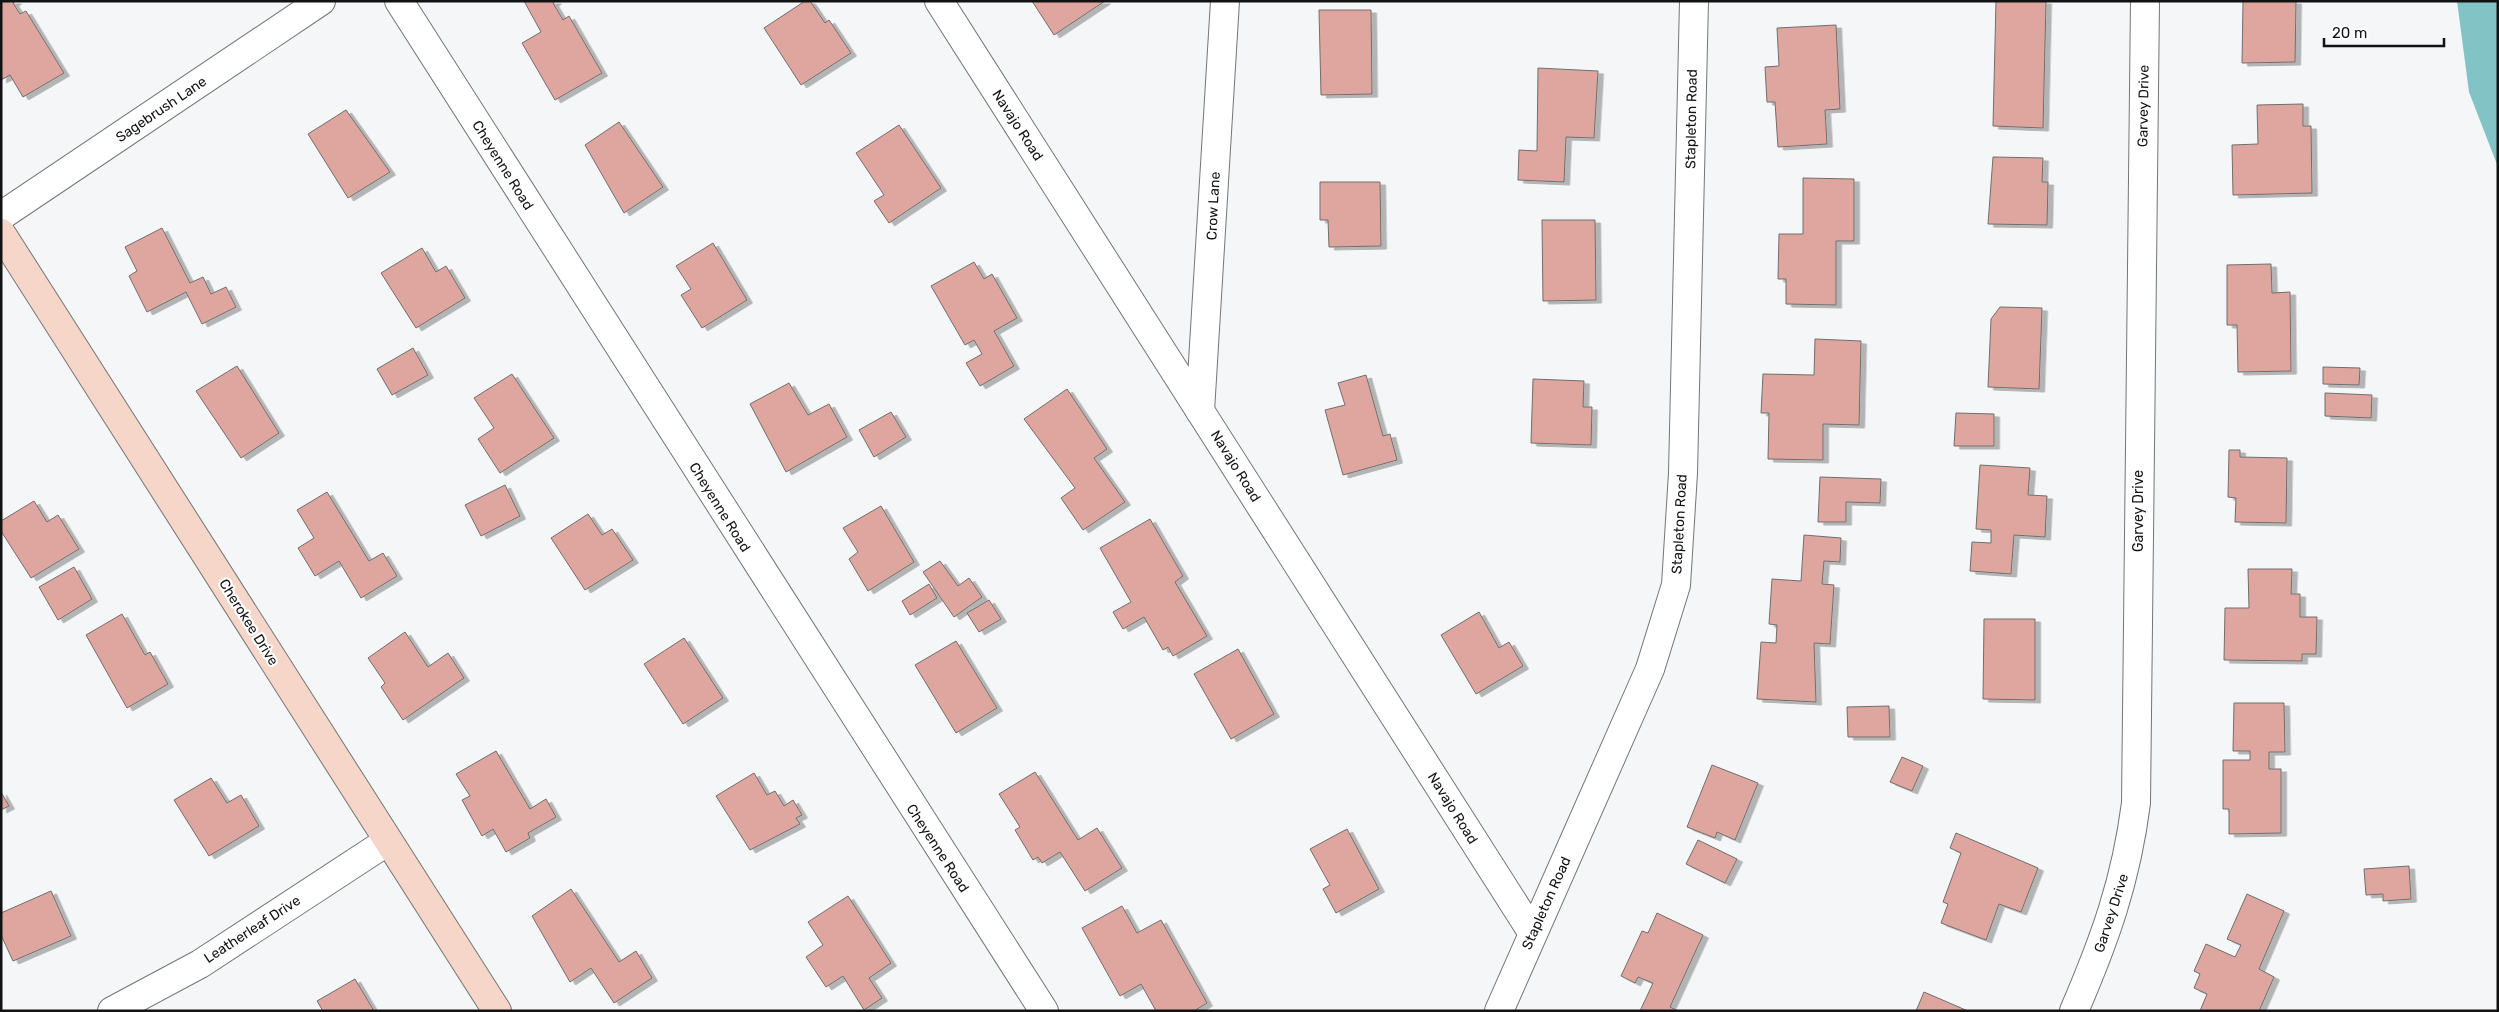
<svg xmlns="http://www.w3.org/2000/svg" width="2499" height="1012" font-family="Rubik,sans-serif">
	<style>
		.water { fill: #82c4c6 }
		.building { fill: #dea69e; stroke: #6f6e6d; filter: url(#shadow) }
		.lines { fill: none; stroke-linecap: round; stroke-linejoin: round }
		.street-casing { stroke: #747576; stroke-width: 30 }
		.secondary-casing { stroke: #747576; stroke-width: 30 }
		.street { stroke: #fff; stroke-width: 28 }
		.secondary { stroke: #f6d6c8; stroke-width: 28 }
		.labels { text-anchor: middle; stroke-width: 4.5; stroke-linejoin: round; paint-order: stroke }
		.street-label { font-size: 14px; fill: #121213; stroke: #fff }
	</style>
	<defs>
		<filter id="shadow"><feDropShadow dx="5.5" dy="3" stdDeviation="0" flood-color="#0004"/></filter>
	</defs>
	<rect width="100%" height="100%" fill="#f5f6f7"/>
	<polygon class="water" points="2457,1 2498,1 2498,167 2469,92"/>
	<g class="building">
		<polygon points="1,1 16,1 13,3 20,14 26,11 64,73 23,97 10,75 1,80"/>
		<polygon points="524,1 556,1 553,3 563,20 569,16 602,73 555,100 522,43 541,32"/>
		<polygon points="805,1 810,1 825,23 829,20 851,53 801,85 764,28"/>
		<polygon points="1032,1 1105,1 1054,35"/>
		<polygon points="1996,1 2046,1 2043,128 1993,126"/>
		<polygon points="2243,1 2296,1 2295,62 2242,63"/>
		<polygon points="1319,10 1371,10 1372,94 1321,95"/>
		<polygon points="1836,25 1840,109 1825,110 1827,144 1778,147 1775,102 1767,102 1765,67 1779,66 1777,28"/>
		<polygon points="1538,68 1598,71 1594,138 1566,137 1564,182 1518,180 1519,150 1537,151"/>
		<polygon points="2303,104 2303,126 2311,126 2312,193 2233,195 2232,145 2258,144 2257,105"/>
		<polygon points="346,110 390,172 348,198 308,134"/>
		<polygon points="619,122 663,187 624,213 585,145"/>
		<polygon points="899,125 941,188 889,223 874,201 884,195 856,153"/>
		<polygon points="1993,157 2043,158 2042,182 2048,182 2047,225 1988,224"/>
		<polygon points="1803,178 1854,179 1854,241 1836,241 1836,305 1786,304 1786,279 1778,279 1779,234 1803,234"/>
		<polygon points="1320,182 1380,182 1381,246 1329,247 1328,220 1320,220"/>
		<polygon points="1542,220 1595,220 1596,300 1543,301"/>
		<polygon points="162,228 190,283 203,277 211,294 226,287 236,307 202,324 186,292 147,312 129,276 137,271 125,247"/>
		<polygon points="713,243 747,300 702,328 681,295 691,289 676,266"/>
		<polygon points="422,248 436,272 446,266 465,298 416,328 381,273"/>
		<polygon points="974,262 984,279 992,274 1017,318 994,331 1014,366 980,386 966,363 982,354 974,340 965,345 931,286"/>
		<polygon points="2271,264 2272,293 2290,292 2291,371 2238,372 2237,325 2227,325 2227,265"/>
		<polygon points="2000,307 2042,308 2039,389 1988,387 1991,319"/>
		<polygon points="1815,339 1861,341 1859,425 1823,424 1823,460 1768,459 1769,413 1761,413 1763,374 1814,375"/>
		<polygon points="413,348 428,375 392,395 377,369"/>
		<polygon points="237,366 279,433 241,458 196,391"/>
		<polygon points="2323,367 2360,368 2359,385 2323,384"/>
		<polygon points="512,374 554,438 500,473 478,439 494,428 474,398"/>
		<polygon points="1366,375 1383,436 1390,434 1397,460 1343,475 1325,410 1345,405 1338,383"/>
		<polygon points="1533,379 1584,381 1583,407 1592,407 1591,445 1531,443"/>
		<polygon points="789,383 808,415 829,404 847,437 786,472 750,404"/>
		<polygon points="1067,389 1107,449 1094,458 1125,502 1083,530 1061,498 1075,488 1024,419"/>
		<polygon points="2325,393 2372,395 2371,418 2325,416"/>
		<polygon points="891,412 906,437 874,457 859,430"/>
		<polygon points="1956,413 1994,414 1994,446 1954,446"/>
		<polygon points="2229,450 2240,450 2240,457 2287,458 2286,523 2235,522 2236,498 2228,497"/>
		<polygon points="1980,465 2030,468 2028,495 2047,496 2045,537 2014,535 2011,574 1970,571 1972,542 1991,543 1991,530 1976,529"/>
		<polygon points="1820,477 1881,479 1880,503 1846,502 1846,522 1818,522"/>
		<polygon points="505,485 520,516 481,536 465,505"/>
		<polygon points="327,492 369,561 383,553 397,576 361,598 339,561 315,576 298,548 314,538 297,510"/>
		<polygon points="34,501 47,522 58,515 79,549 31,578 1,531 1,521"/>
		<polygon points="881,506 914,562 868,591 849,559 858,552 843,528"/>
		<polygon points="588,514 602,535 612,529 633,560 585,590 551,538"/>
		<polygon points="1150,519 1183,576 1175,582 1207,636 1173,656 1168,647 1163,650 1144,617 1123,629 1113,612 1131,602 1100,548"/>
		<polygon points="1804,535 1841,538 1840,562 1824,561 1822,584 1834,585 1830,644 1814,643 1816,702 1757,699 1761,642 1776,643 1777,625 1769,624 1772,579 1801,581"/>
		<polygon points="940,561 958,586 969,578 982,597 954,617 923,572"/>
		<polygon points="74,567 92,599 58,620 39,587"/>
		<polygon points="2248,569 2292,569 2291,594 2300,594 2300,617 2317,617 2316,654 2302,654 2302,661 2224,660 2225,608 2249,608"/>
		<polygon points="929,584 937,598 910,615 902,601"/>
		<polygon points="989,600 1001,619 979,632 967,613"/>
		<polygon points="1479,612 1499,648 1509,642 1523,666 1476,694 1441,635"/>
		<polygon points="122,614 145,655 150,652 168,684 127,708 86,635"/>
		<polygon points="1984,619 2035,619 2035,700 1983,699"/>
		<polygon points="405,632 428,667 448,653 464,678 403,720 381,687 385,683 368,658"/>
		<polygon points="684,638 723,698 683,724 644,664"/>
		<polygon points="956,641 997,708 956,733 915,665"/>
		<polygon points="1238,649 1274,714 1231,739 1194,674"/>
		<polygon points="2234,703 2284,703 2285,752 2269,752 2269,769 2281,769 2281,833 2229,834 2229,809 2223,809 2223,760 2250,760 2250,751 2233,751"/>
		<polygon points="1889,706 1890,737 1848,737 1847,707"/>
		<polygon points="496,751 530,809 546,799 556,817 528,833 530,838 506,852 493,829 482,836 462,800 470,796 456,774"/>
		<polygon points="1902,757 1923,766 1912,791 1890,782"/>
		<polygon points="1712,765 1758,783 1735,840 1717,832 1715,838 1687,827"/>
		<polygon points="1035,772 1078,840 1097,828 1122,868 1085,891 1060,852 1042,863 1038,857 1033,860 1015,830 1020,827 999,794"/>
		<polygon points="754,773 767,795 775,791 784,806 793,800 802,815 796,818 800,824 750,850 716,796"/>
		<polygon points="211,778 227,803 241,795 259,826 209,856 174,800"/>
		<polygon points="1,792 9,806 1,810"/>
		<polygon points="1347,829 1379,889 1336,913 1323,889 1330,885 1310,849"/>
		<polygon points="1956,833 2038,868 2021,912 1999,904 1986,940 1941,923 1948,904 1943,902 1961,853 1950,848"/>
		<polygon points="1698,840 1737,859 1725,883 1686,864"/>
		<polygon points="2409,866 2411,899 2383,901 2383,894 2366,895 2364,869"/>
		<polygon points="571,889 619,962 636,951 652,978 614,1003 591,968 570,982 532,916"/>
		<polygon points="51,891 71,936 13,961 1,935 1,913"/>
		<polygon points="2247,894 2284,911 2259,969 2274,977 2259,1011 2200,1011 2207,994 2194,988 2200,974 2194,971 2206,944 2235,957 2241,945 2227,939"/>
		<polygon points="848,896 891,963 869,978 882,998 864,1010 843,976 826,987 806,957 823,945 808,922"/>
		<polygon points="1122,906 1137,933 1161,920 1207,1003 1194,1011 1156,1011 1141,984 1120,996 1082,928"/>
		<polygon points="1657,913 1703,935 1670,1007 1678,1011 1640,1011 1653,983 1638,977 1635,983 1621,976 1642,931 1648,933"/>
		<polygon points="355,979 374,1011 323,1011 317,1001"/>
		<polygon points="1924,992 1968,1011 1916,1011"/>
	</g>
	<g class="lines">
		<defs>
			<g id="street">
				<polyline points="399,1 1044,1011"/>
				<polyline points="939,1 1532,932"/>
				<polyline points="1,216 321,1"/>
				<polyline points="1200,411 1225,1"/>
				<polyline points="112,1011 200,964 388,841"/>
				<polyline points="1499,1011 1650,669 1676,585 1683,473 1694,1"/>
				<path d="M2074,1011C2105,939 2126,881 2136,803L2145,1"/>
			</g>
			<polyline id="secondary" points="1,233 497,1011"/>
		</defs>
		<use href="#street" class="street-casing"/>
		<use href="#secondary" class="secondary-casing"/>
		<use href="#street" class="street"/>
		<use href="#secondary" class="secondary"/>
	</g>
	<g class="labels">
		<g class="street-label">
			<text transform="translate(2143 106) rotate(-89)" y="5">Garvey Drive</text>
			<text transform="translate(161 109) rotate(-34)" y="5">Sagebrush Lane</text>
			<text transform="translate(1691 119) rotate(-89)" y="5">Stapleton Road</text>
			<text transform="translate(1018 125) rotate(57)" y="5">Navajo Road</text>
			<text transform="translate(503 165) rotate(58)" y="5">Cheyenne Road</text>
			<text transform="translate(1213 206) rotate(-87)" y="5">Crow Lane</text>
			<text transform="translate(1236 466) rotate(58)" y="5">Navajo Road</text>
			<text transform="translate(720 507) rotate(58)" y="5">Cheyenne Road</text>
			<text transform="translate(2138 511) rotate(-90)" y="5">Garvey Drive</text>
			<text transform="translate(1679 524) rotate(-87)" y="5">Stapleton Road</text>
			<text transform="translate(249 622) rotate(58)" y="5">Cherokee Drive</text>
			<text transform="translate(1453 808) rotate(58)" y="5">Navajo Road</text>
			<text transform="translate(938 848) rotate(57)" y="5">Cheyenne Road</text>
			<text transform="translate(1546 903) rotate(-66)" y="5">Stapleton Road</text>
			<text transform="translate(2111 913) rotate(-72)" y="5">Garvey Drive</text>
			<text transform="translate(252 929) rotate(-33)" y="5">Leatherleaf Drive</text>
		</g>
	</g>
	<rect width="2499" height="1012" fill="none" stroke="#121213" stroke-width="5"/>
	<path d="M2324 38v8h120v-8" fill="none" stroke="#121213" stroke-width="2.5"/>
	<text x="2332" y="38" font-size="15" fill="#121213" stroke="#ffffff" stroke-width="4" paint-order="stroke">20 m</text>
</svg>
